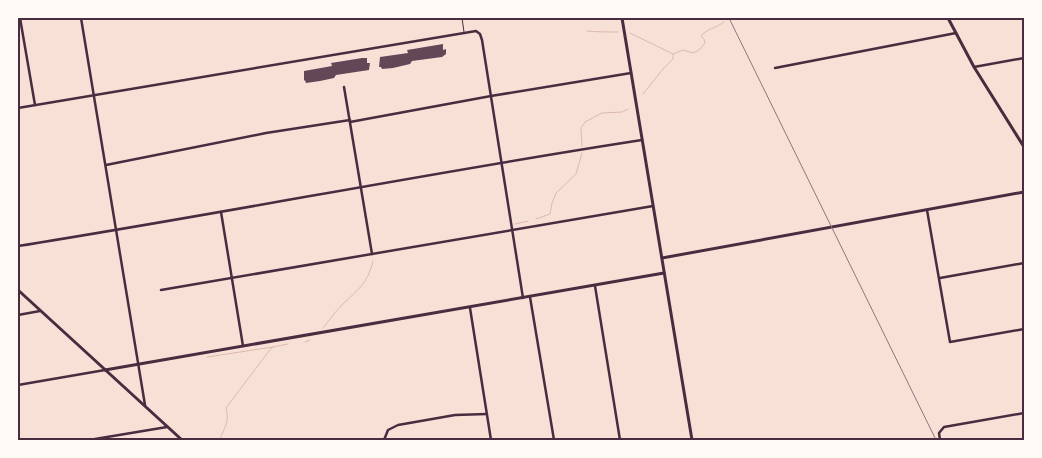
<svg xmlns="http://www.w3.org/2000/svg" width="1042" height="458" font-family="'Alegreya Sans',sans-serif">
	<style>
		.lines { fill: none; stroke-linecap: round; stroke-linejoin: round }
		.stream { stroke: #dcb8b0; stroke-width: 1 }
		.building { fill: #644757 }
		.service { stroke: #4a2c40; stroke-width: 1 }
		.minor { stroke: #4a2c40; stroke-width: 2.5 }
		.tertiary { stroke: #4a2c40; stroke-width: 3 }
		.secondary { stroke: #4a2c40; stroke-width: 3 }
		.rail { stroke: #8f747c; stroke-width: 1 }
		.neatline { fill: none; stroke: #4a2c40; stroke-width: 2 }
	</style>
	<rect width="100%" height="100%" fill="#f7e1d7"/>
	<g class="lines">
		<g class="stream">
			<path d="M587,31C597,32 607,32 618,32"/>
			<polyline points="630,33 673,54"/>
			<path d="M673,54L683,50L693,53L699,50L705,43L704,39L701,36C705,30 718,27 724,22"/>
			<polyline points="643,94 663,69 673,59 673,55"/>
			<polyline points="582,146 581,128 585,122 602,113 622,112 628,109"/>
			<polyline points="536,219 550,214 552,203 556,193 576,174 582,153"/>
			<polyline points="515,224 528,221"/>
			<path d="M323,328C329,321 334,313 341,306C358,289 367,285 373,261"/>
			<polyline points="305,342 310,340"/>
			<polyline points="207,357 273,347"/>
			<path d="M220,440C224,427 230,423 226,408L229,404L269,351L273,347L288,344"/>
		</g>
	</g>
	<g class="building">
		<polygon points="443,44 443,50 446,49 446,54 442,57 412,61 410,64 393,68 382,69 381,67 379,67 380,57 408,53 407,50"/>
		<polygon points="362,58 367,58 367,63 370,63 369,70 336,75 334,78 320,81 306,83 305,80 304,81 304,71 332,66 331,63"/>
	</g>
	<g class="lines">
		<polyline class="service" points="462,18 464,32"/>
		<g class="minor">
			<polyline points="20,18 35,105"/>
			<polyline points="81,18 145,405"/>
			<polyline points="974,67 1024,58"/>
			<polyline points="775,68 956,33"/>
			<polyline points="344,87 372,254"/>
			<polyline points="18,108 476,31 480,34 482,40 523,298"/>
			<polyline points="350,122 491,96 631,73"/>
			<polyline points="106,165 266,133 350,120"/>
			<polyline points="927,210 950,342 1024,329"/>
			<polyline points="221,212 243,346"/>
			<path d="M18,246C226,213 433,172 642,140"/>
			<polyline points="940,278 1024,263"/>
			<polyline points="595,286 620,440"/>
			<polyline points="161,290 653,206"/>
			<polyline points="530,297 554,440"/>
			<polyline points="470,308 491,440"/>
			<polyline points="18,315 40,311"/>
			<polyline points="18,385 105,370"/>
			<polyline points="89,440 167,427"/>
			<polyline points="384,440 388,430 398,425 455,415 487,414"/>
			<polyline points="940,440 939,433 944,427 1024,413"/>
		</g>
		<g class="tertiary">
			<polyline points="662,258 1024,192"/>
			<polyline points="105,370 664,273"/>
		</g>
		<g class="secondary">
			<polyline points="622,18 692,440"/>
			<polyline points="948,18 974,67 1024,147"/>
			<polyline points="18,290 182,440"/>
		</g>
		<polyline class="rail" points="729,18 936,440"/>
	</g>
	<rect width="1042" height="458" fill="none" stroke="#fffaf5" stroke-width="38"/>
	<rect x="19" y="19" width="1004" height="420" class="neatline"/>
</svg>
